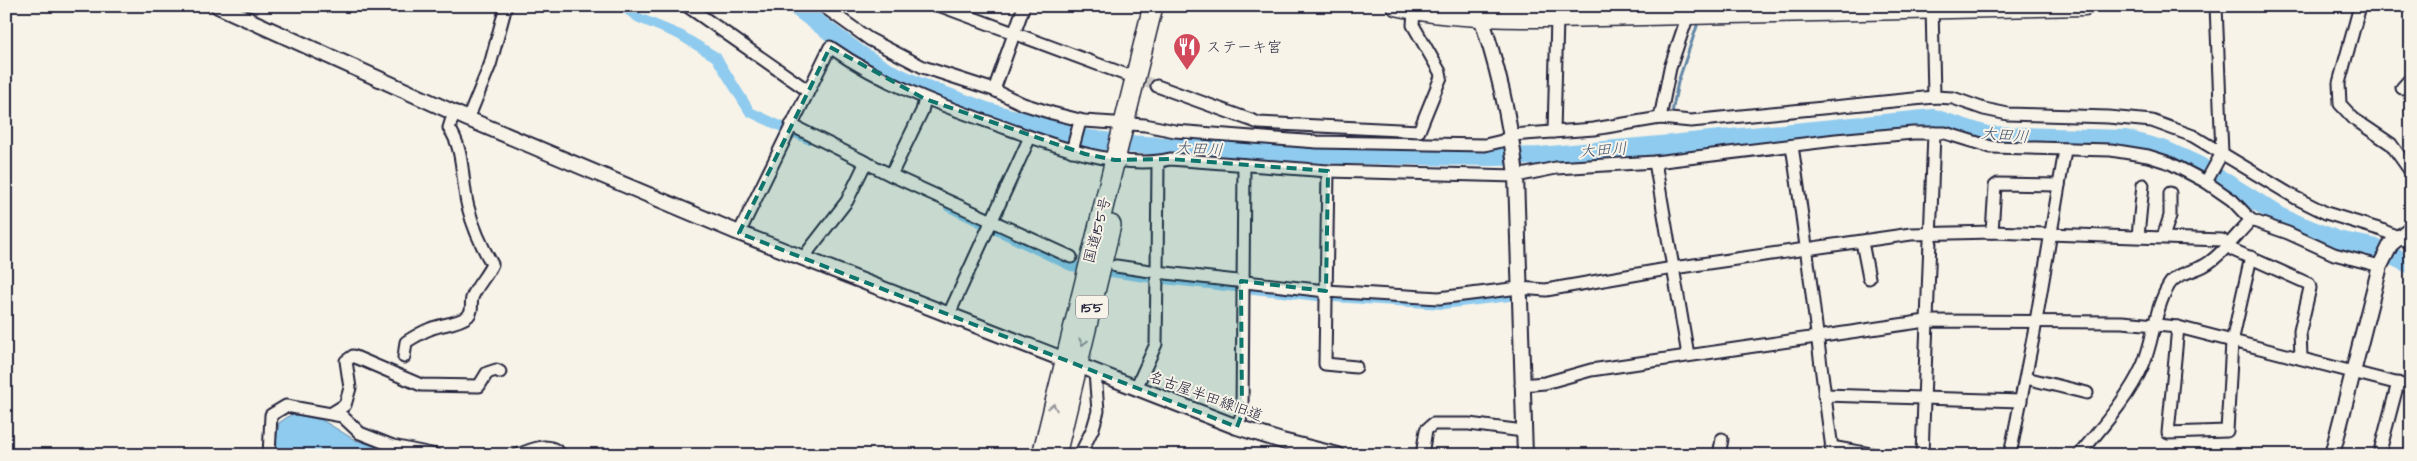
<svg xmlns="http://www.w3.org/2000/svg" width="2417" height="461" font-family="'Architects Daughter','Klee One',sans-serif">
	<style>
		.water { fill: #8fcbef; stroke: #6387a7 }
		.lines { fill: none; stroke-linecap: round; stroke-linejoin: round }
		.stream { stroke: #6387a7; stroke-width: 3 }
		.canal { stroke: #8fcbef; stroke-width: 10 }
		.river { stroke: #8fcbef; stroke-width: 18 }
		.minor-tunnel { stroke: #ccc9c5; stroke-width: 11; stroke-dasharray: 11 5.5; stroke-linecap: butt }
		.minor-casing { stroke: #22223b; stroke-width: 15 }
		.tertiary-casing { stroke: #22223b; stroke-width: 18 }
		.primary-casing { stroke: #22223b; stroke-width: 21 }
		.trunk-casing { stroke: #22223b; stroke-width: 22 }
		.minor { stroke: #f7f3e8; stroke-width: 11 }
		.tertiary { stroke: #f7f3e8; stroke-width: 14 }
		.primary { stroke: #f7f3e8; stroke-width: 18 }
		.trunk { stroke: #f7f3e8; stroke-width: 19 }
		.oneway { stroke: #97959a }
		.marked { fill: #0f766e; fill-opacity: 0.2; stroke: #0f766e; stroke-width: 4; stroke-dasharray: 10 6; stroke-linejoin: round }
		.labels { text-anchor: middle; stroke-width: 4; stroke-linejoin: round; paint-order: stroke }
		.shield { fill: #f7f3e8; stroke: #62616f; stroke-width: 1 }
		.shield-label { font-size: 14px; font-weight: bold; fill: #22223b }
		.poi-label { font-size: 15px; fill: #22223b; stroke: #f7f3e8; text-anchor: start }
		.street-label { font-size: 15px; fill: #22223b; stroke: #f7f3e8 }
		.water-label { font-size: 16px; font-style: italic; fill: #435571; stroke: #f7f3e8 }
	</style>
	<rect width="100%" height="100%" fill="#f7f3e8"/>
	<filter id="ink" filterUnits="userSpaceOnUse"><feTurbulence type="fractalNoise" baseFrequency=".02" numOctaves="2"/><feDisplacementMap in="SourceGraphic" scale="10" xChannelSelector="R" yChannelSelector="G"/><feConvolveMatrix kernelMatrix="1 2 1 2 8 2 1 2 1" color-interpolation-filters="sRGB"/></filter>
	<g filter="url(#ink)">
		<polygon class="water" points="292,414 322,420 355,440 404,455 274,455 279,423"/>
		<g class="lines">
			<polyline class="stream" points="1672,113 1678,82 1697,26"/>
			<g class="canal">
				<polyline points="622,6 639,18 680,35 716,57 750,112 808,139"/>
				<polyline points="949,207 1071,266 1145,277 1318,296 1443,304 1526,294"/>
			</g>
			<polyline class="river" points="795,6 858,53 886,71 916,85 986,111 1083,138 1125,144 1342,155 1493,157 1539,156 1660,145 1934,118 1987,135 2125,139 2165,150 2198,165 2283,218 2338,240 2373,247 2411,265"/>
			<polyline class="minor-tunnel" points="1130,76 1157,86"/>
			<defs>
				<g id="minor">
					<polyline points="687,6 807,90"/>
					<polyline points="823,6 869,39 923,67 994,90 1023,104 1052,113 1084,121 1145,125 1175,131 1317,142 1485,145 1502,141 1512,135 1594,129 1660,118 1691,121 1934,97 1953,98 1984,109 2008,114 2108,117 2152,121 2193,136 2296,198 2326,213 2382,230 2411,243"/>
					<polyline points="941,6 1124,74"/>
					<polyline points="1932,6 1934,97"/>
					<polyline points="2360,6 2339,83 2340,104 2354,119 2391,144 2411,172"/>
					<polyline points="1157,86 1259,123 1419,131 1441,77 1440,72 1413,25 1414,11"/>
					<polyline points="2402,88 2411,78"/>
					<polyline points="994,90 1024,6"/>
					<polyline points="1660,118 1670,68 1688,15"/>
					<polyline points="468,119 490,65 506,6"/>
					<polyline points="791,125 891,175 1071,257"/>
					<polyline points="1554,132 1557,18"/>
					<path d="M1792,146C1808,249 1818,352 1833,455"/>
					<polyline points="1072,151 1079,125"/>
					<polyline points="1158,162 1157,272 1326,291 1439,298 1519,288 1546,290 1673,268 1911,234 1992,232 2222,240 2233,250 2309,284 2310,288 2300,331 2301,357"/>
					<polyline points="1655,162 1688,355"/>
					<polyline points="1328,171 1325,364 1356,367"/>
					<polyline points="891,175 922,111 925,99"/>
					<polyline points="2206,182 2222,153 2216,6"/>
					<polyline points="1992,232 1995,186 1998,184 2059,185"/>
					<path d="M739,233L830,47C883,84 942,106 1003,127C1049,144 1120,171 1170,159L1328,171L1516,176L1556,168L1655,162L1836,140L1913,133H1945L1991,147L2111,150L2148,156L2170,163L2206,182L2232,200L2251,220L2288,233L2334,254L2380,266"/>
					<polyline points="2138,236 2143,185"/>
					<polyline points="2163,237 2170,216 2170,193"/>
					<polyline points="1862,242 1869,278"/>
					<polyline points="805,258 809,250 847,201 866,162"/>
					<polyline points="1116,266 1157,272 1156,344 1136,388"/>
					<polyline points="949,314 1030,137"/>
					<polyline points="2178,327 2168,433 2227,431 2232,342 2251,257"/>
					<path d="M404,357L406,342C414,337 422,332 430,329C442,324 458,324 468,316C474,310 470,305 472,298C476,286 487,276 492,264C482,247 473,227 468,207C461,181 465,150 449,128L454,112"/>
					<polyline points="2026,378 2087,393"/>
					<polyline points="1521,385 1545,383 1591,370 1926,321 2122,322 2178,327 2411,387"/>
					<polyline points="1824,395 2021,401"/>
					<polyline points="332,413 345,405 350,388 346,361 353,356 421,385 479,386 487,373 496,370 500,372"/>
					<polyline points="1237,427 1242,414 1244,165"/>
					<polyline points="1831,447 1876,455"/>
					<polyline points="269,455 271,415 286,406 342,416 360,433 393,446 436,455"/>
					<path d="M517,455C532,450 549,440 561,455"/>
					<polyline points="1080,455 1093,428 1098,411 1095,372"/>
					<polyline points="1422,455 1426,430 1433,424 1469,424 1523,431"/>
					<polyline points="1719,455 1722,439"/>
					<polyline points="1922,455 1934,133"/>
					<polyline points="2010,455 2034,333 2065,150"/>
					<path d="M2079,455C2102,427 2129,397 2143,365C2154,339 2154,310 2169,285C2176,273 2193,272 2205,265C2221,256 2237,234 2251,220"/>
					<polyline points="2379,455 2398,383"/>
				</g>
				<g id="tertiary">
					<polyline points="218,6 468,119 739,233 1237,427 1282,441 1338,455"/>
					<path d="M1477,6C1497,62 1510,117 1516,176L1525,455"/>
					<polyline points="2332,455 2380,266 2391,244 2411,228"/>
				</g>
				<path id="primary" d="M1396,6C1448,19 1503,18 1557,18L2085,6"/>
				<g id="trunk">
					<polyline points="1042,455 1153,6"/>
					<polyline points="1056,455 1111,225"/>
				</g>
			</defs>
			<use href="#minor" class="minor-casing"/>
			<use href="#tertiary" class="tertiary-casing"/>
			<use href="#primary" class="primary-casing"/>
			<use href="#trunk" class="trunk-casing"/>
			<use href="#minor" class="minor"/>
			<use href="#tertiary" class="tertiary"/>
			<use href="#primary" class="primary"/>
			<use href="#trunk" class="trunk"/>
		</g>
		<defs><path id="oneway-chevron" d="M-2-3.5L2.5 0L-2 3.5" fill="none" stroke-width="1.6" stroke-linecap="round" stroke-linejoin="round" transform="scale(1.25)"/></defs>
		<g class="oneway">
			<use href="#oneway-chevron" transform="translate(1083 342) rotate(104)"/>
			<use href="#oneway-chevron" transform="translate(1053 407) rotate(-77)"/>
		</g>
	</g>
	<path class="marked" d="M830,47L925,99L1085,154L1115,160L1170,159L1328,171L1326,291L1241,281L1242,414L1237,427L739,233Z"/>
	<defs>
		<symbol id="restaurant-pin" viewBox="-11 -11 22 30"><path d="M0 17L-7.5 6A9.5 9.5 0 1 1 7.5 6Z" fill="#d1495b" stroke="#f7f3e8"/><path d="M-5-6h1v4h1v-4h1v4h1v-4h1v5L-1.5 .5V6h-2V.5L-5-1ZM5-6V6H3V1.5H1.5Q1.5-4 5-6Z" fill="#fff"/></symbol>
	</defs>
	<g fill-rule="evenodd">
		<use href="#restaurant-pin" x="1171" y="31" width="32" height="43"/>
	</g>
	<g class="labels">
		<rect class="shield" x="1076" y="295.5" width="32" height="23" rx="4"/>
		<g class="shield-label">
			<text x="1092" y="312">155</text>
		</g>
		<g class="poi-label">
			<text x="1206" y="52">ステーキ宮</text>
		</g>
		<g class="street-label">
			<text transform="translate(1097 230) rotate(-75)" y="5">国道155号</text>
			<text transform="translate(1206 396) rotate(20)" y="5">名古屋半田線旧道</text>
		</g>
		<g class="water-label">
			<text transform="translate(2005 134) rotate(5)" y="6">大田川</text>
			<text transform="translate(1199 148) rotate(3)" y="6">大田川</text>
			<text transform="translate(1603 149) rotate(-4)" y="6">大田川</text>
		</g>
	</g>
	<rect width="2417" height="461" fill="none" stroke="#f7f3e8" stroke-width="25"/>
	<rect x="12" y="12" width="2392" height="436" fill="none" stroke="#22223b" stroke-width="2" filter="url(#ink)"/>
</svg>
